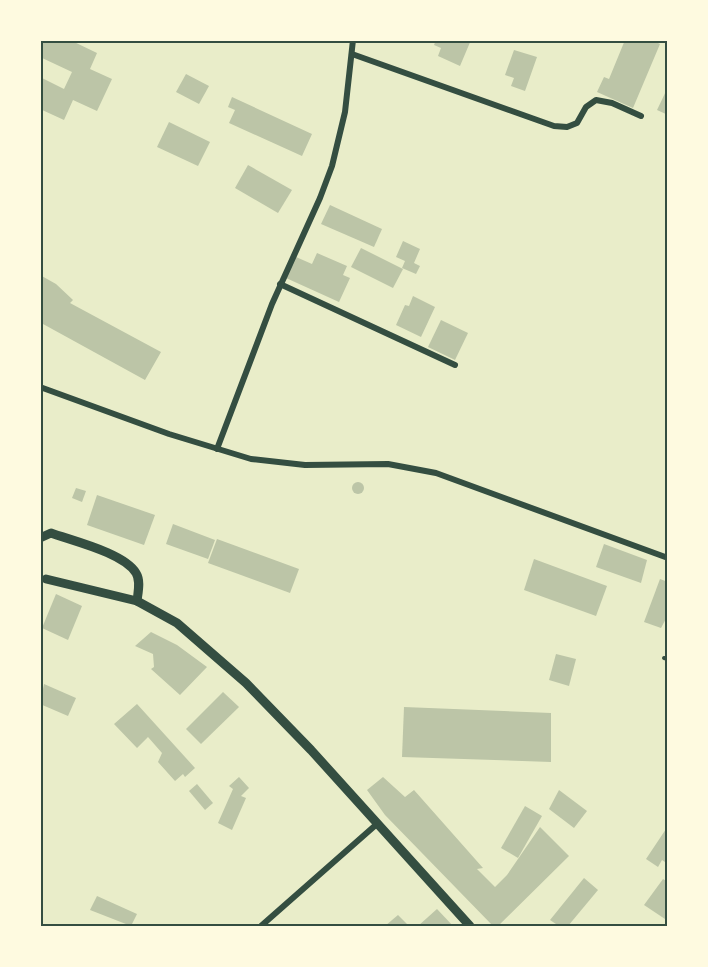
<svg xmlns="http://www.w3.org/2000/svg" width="708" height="967" font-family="'PT Sans Narrow',sans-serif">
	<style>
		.building { fill: #bcc5a7 }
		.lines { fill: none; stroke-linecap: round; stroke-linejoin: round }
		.service { stroke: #344e41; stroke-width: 4 }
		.minor { stroke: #344e41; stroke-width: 6 }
		.tertiary { stroke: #344e41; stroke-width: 9 }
		.neatline { fill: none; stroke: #344e41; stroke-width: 2 }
	</style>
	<rect width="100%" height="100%" fill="#e9edc9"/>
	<g class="building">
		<polygon points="40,40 70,40 97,53 90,69 112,79 97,111 73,100 64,120 40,109 40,77 64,89 72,72 40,57"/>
		<polygon points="436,40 471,40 460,66 438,56 441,48 434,45"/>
		<polygon points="625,40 652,40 660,44 633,108 597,92 604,77 609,79"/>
		<polygon points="514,50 537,57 525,91 511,86 514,78 505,75"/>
		<polygon points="186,74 209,86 199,104 176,92"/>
		<polygon points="668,87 668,115 657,110"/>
		<polygon points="232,97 312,134 302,156 229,123 235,110 228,107"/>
		<polygon points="169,122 210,142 198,166 157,147"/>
		<polygon points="248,165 292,190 278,213 235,188"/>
		<polygon points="330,205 382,229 374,247 321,224"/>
		<polygon points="403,241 420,249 414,263 420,266 416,274 402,268 405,261 396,257"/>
		<polygon points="361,248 403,269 393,288 351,267"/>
		<polygon points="317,253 347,266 343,275 350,278 339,302 286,278 296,257 312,264"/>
		<polygon points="40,275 56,284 73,300 70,303 161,352 145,380 43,324 40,331"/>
		<polygon points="413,296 435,307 421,337 396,325 405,305 409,306"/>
		<polygon points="441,320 468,333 455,360 428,347"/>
		<circle cx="358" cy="488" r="6"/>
		<polygon points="76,488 86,491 82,502 72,498"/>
		<polygon points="97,495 155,515 144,545 87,525"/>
		<polygon points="173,524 215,540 208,559 166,544"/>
		<polygon points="217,539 299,569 290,593 208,563"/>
		<polygon points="604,544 647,560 641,583 596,567"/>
		<polygon points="534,559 607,586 596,616 524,590"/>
		<polygon points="660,579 668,582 668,615 661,628 644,622"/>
		<polygon points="56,594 82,606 68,640 42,628"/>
		<polygon points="151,632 177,645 207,667 180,695 151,669 154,667 153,654 135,646"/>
		<polygon points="556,654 576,659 569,686 549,680"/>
		<polygon points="44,684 76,698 68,716 40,704"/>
		<polygon points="223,692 239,707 201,744 186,729"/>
		<polygon points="137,704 195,768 185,777 183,774 175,781 158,762 162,753 148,737 137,748 114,724"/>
		<polygon points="404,707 551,713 551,762 402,757"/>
		<polygon points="239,777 249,788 241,796 246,798 232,830 218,823 233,789 229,786"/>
		<polygon points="383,777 405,797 414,790 483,868 477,869 495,887 507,875 540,827 569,856 498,926 493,926 385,815 367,790"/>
		<polygon points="197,784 213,803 205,810 189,791"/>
		<polygon points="559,790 587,811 574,828 549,809"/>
		<polygon points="525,806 542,816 518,858 501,848"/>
		<polygon points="668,826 668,864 662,860 658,867 646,859"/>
		<polygon points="584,878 598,890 568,926 559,926 550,920"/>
		<polygon points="663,879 668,882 668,921 644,905"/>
		<polygon points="97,896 137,914 131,926 90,910"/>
		<polygon points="437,909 453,926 418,926"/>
		<polygon points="398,915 409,926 385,926"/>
	</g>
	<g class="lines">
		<polyline class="service" points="664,658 668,659"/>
		<g class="minor">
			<polyline points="352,54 554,126 567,127 577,123 586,107 596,100 612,103 641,116"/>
			<polyline points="280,284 455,365"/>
			<polyline points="40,387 169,434 251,459 305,465 388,464 436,473 668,558"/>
			<polyline points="217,449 272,304 320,198 332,166 345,112 353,40"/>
			<polyline points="261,926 378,823"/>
		</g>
		<g class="tertiary">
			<path d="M40,538L51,533C73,541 124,553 136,573C141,581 138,592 137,601"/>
			<polyline points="46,579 137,601 177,623 246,683 311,750 470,926"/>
		</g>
	</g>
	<rect width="708" height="967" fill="none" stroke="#fefae0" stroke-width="84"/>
	<rect x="42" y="42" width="624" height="883" class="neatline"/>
</svg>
